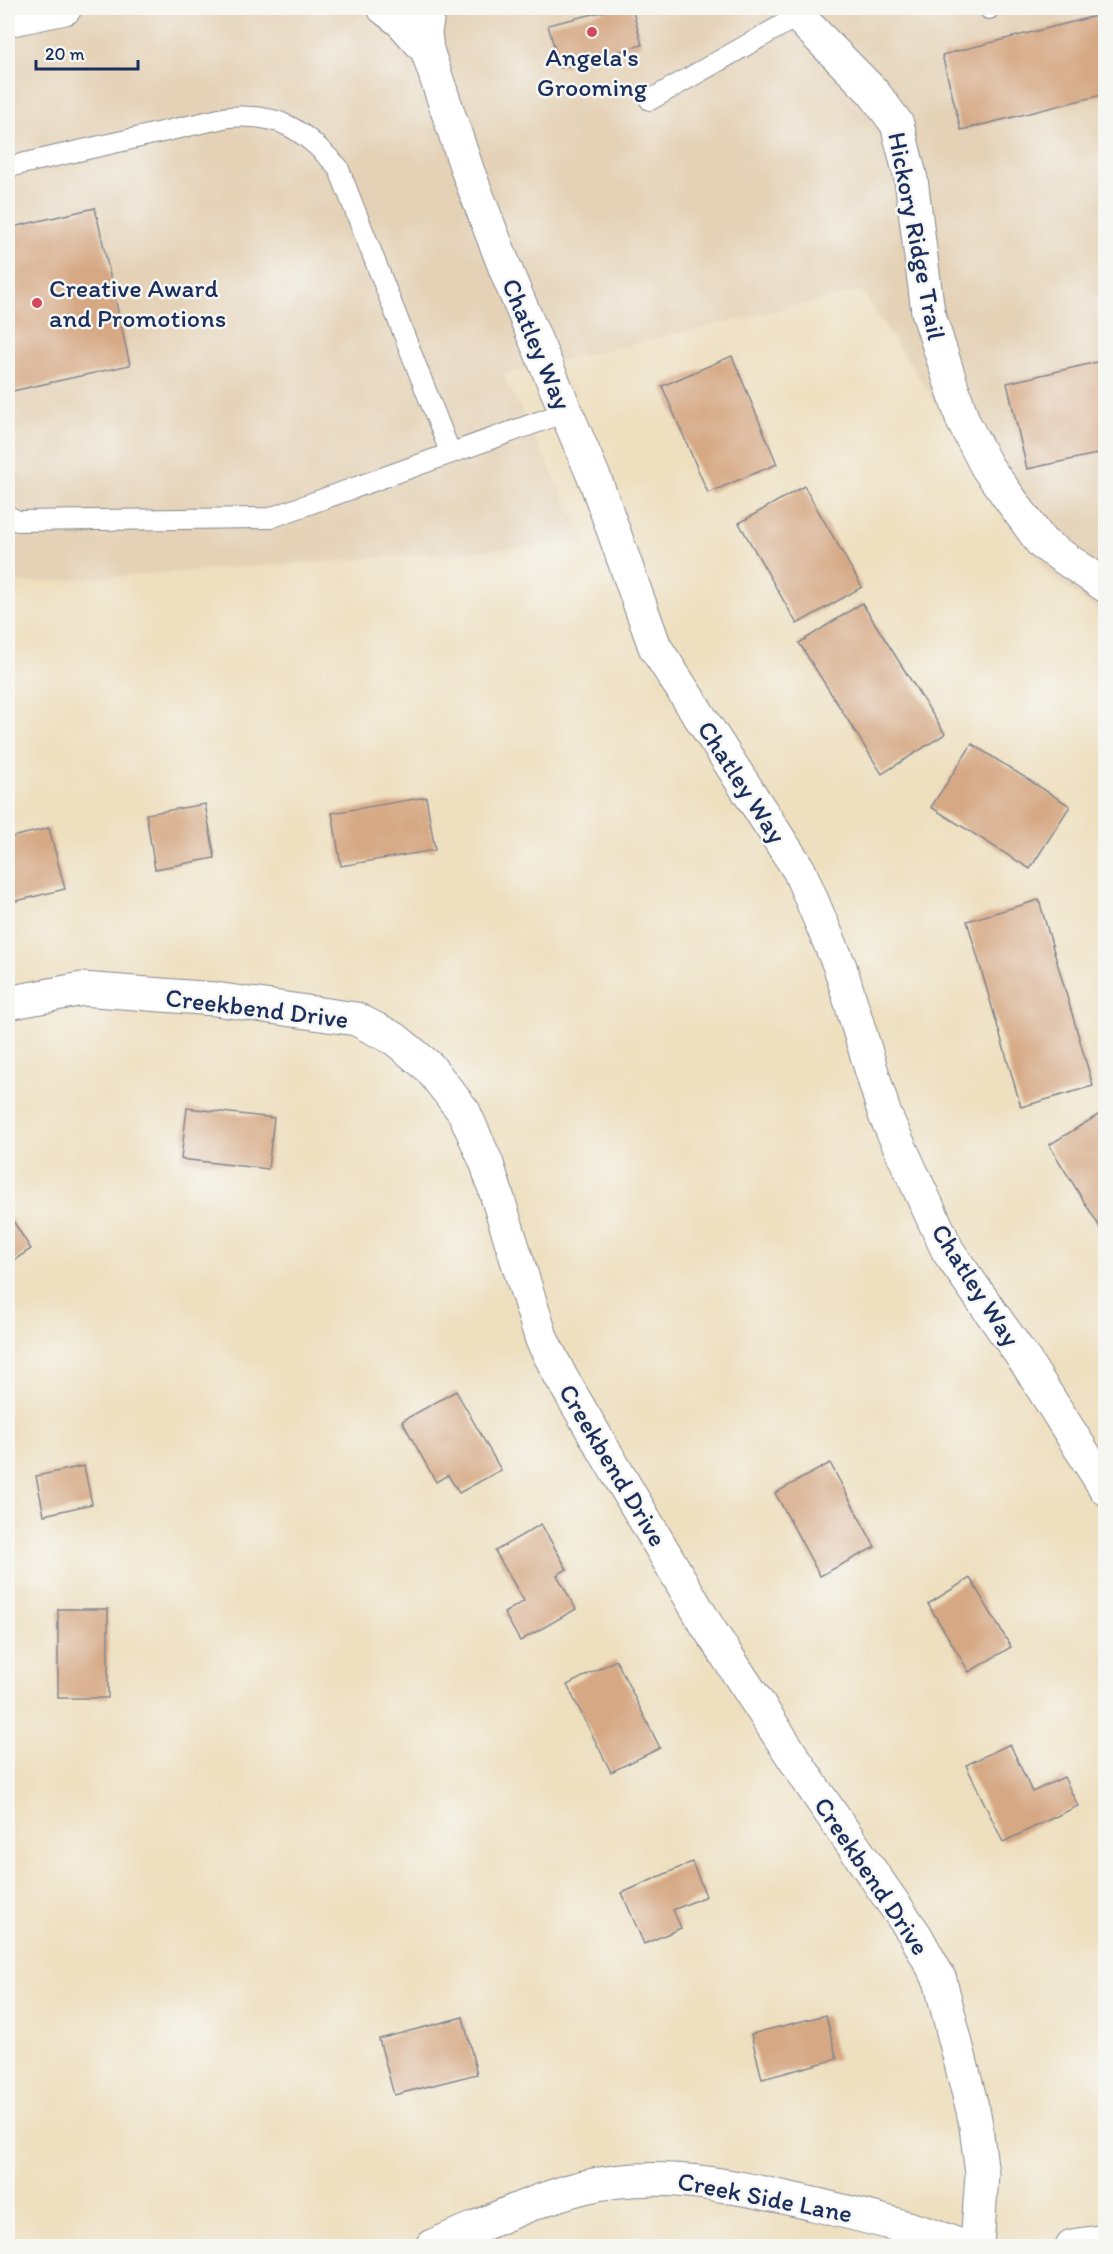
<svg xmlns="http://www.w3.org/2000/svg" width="1113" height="2254" font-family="Itim,sans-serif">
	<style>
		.built { fill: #e4d1b6 }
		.building { fill: #d6a884 }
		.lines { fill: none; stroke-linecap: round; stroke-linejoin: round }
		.lane-casing { stroke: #84878e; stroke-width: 22 }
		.street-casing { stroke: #84878e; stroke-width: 35 }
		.primary-casing { stroke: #84878e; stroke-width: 35 }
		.lane { stroke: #fff; stroke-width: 20 }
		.street { stroke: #fff; stroke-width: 33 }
		.primary { stroke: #fff; stroke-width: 33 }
		.poi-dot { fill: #d1495b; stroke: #f6f6f2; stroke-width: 2 }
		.labels { text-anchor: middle; stroke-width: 5; stroke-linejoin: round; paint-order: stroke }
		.poi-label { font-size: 26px; fill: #1b2f5e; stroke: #f6f6f2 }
		.street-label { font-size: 26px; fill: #1b2f5e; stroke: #f6f6f2 }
	</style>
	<rect width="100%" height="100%" fill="#f6f6f2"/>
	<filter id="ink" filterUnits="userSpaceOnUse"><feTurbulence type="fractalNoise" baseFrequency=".0167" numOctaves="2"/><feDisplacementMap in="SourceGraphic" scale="12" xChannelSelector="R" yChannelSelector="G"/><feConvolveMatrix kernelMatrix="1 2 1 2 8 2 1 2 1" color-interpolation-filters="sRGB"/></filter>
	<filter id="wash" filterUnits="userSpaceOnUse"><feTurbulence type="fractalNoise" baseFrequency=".008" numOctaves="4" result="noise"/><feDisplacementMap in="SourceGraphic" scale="24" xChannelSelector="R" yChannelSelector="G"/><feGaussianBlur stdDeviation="1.35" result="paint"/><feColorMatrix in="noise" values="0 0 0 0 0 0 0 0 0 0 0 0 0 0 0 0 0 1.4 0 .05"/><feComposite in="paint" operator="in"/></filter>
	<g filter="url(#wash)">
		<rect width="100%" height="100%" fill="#eedfbf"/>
		<polygon class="built" points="8,8 1105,8 1105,616 1047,573 862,291 503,374 587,543 8,584"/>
		<g id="blocks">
			<g class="building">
				<polygon points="618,8 632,8 642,45 560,68 548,25"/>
				<polygon points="1096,16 1106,56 1106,94 961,130 942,55"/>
				<polygon points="95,208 130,365 8,392 8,228"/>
				<polygon points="732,356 777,464 708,493 662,386"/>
				<polygon points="1106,360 1106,452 1027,469 1007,383"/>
				<polygon points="804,486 862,587 797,624 739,523"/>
				<polygon points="862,603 945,734 882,774 799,643"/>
				<polygon points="972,744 1070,806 1030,869 931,807"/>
				<polygon points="426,797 435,850 341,866 332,813"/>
				<polygon points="205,804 215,858 155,869 146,814"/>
				<polygon points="49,828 65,889 8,903 8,838"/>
				<polygon points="1039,900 1093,1086 1021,1107 967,921"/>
				<polygon points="187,1108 274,1118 268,1169 181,1159"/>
				<polygon points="1106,1110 1106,1237 1049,1145"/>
				<polygon points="8,1213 31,1249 8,1264"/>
				<polygon points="456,1391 501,1470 459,1493 448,1475 436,1482 402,1421"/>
				<polygon points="830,1463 875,1547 820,1576 775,1493"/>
				<polygon points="84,1466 92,1504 44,1515 36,1476"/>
				<polygon points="541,1524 567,1569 557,1575 576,1609 520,1641 504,1613 524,1601 495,1551"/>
				<polygon points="970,1578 1011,1647 969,1672 928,1604"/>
				<rect x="58" y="1609" width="50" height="89"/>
				<polygon points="616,1660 660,1748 611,1772 567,1685"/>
				<polygon points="1010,1744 1032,1792 1064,1777 1078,1806 1003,1842 966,1765"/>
				<polygon points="692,1862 706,1896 673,1910 681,1928 644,1944 622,1893"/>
				<polygon points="826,2015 837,2059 762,2079 751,2034"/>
				<polygon points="463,2017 477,2074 394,2095 379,2039"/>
			</g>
		</g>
	</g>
	<g filter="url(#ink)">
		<use href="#blocks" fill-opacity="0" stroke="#84878e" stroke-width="1.5"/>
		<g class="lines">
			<defs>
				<g id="lane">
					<polyline points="989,8 989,9"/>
					<polyline points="650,100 798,16"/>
					<path d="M8,167L228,117C282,113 302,130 338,167L450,452"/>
					<polyline points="8,516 18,521 270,518 566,412"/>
				</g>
				<g id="street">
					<polyline points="384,8 401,21 427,50"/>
					<polyline points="429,8 425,32 427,50 468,172 509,278 596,482 655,647 799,870 840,967 885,1115 948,1251 1026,1362 1106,1489"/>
					<polyline points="793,8 798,16 873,92 897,124 911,179 928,312 963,421 987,467 1042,543 1106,586"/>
					<polyline points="8,1003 82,989 215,999 356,1019 395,1039 429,1067 464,1112 487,1164 542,1340 561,1377 706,1624 816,1792 916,1936 940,1980 975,2119 982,2174 977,2246"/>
					<path d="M432,2246C481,2226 532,2200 584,2187C662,2169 733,2186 809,2203C860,2215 912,2227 961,2246"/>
					<polyline points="1072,2246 1106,2241"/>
				</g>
				<polyline id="primary" points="8,20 65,8"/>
			</defs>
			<use href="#lane" class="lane-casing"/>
			<use href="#street" class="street-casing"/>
			<use href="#primary" class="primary-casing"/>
			<use href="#lane" class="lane"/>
			<use href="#street" class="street"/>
			<use href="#primary" class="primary"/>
		</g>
	</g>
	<g class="poi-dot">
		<circle cx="592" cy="32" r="6"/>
		<circle cx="37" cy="303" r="6"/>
	</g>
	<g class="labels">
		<g class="poi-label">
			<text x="592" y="66">Angela's<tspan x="592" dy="30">Grooming</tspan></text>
			<text x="49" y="297" text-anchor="start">Creative Award<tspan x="49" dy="30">and Promotions</tspan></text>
		</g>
		<g class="street-label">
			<text transform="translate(917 236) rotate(79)" y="9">Hickory Ridge Trail</text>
			<text transform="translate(537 344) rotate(67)" y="9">Chatley Way</text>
			<text transform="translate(742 782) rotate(57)" y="9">Chatley Way</text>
			<text transform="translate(257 1008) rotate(7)" y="9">Creekbend Drive</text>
			<text transform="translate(976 1285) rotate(57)" y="9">Chatley Way</text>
			<text transform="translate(613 1465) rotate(59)" y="9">Creekbend Drive</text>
			<text transform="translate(872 1876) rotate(56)" y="9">Creekbend Drive</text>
			<text transform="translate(765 2197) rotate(11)" y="9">Creek Side Lane</text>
		</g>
	</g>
	<rect width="1113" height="2254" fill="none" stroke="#f6f6f2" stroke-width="30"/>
	<path d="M36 60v9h102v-9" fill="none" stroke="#1b2f5e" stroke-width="3"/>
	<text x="45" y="60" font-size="18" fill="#1b2f5e" stroke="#f6f6f2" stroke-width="4.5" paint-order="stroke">20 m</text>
</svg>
